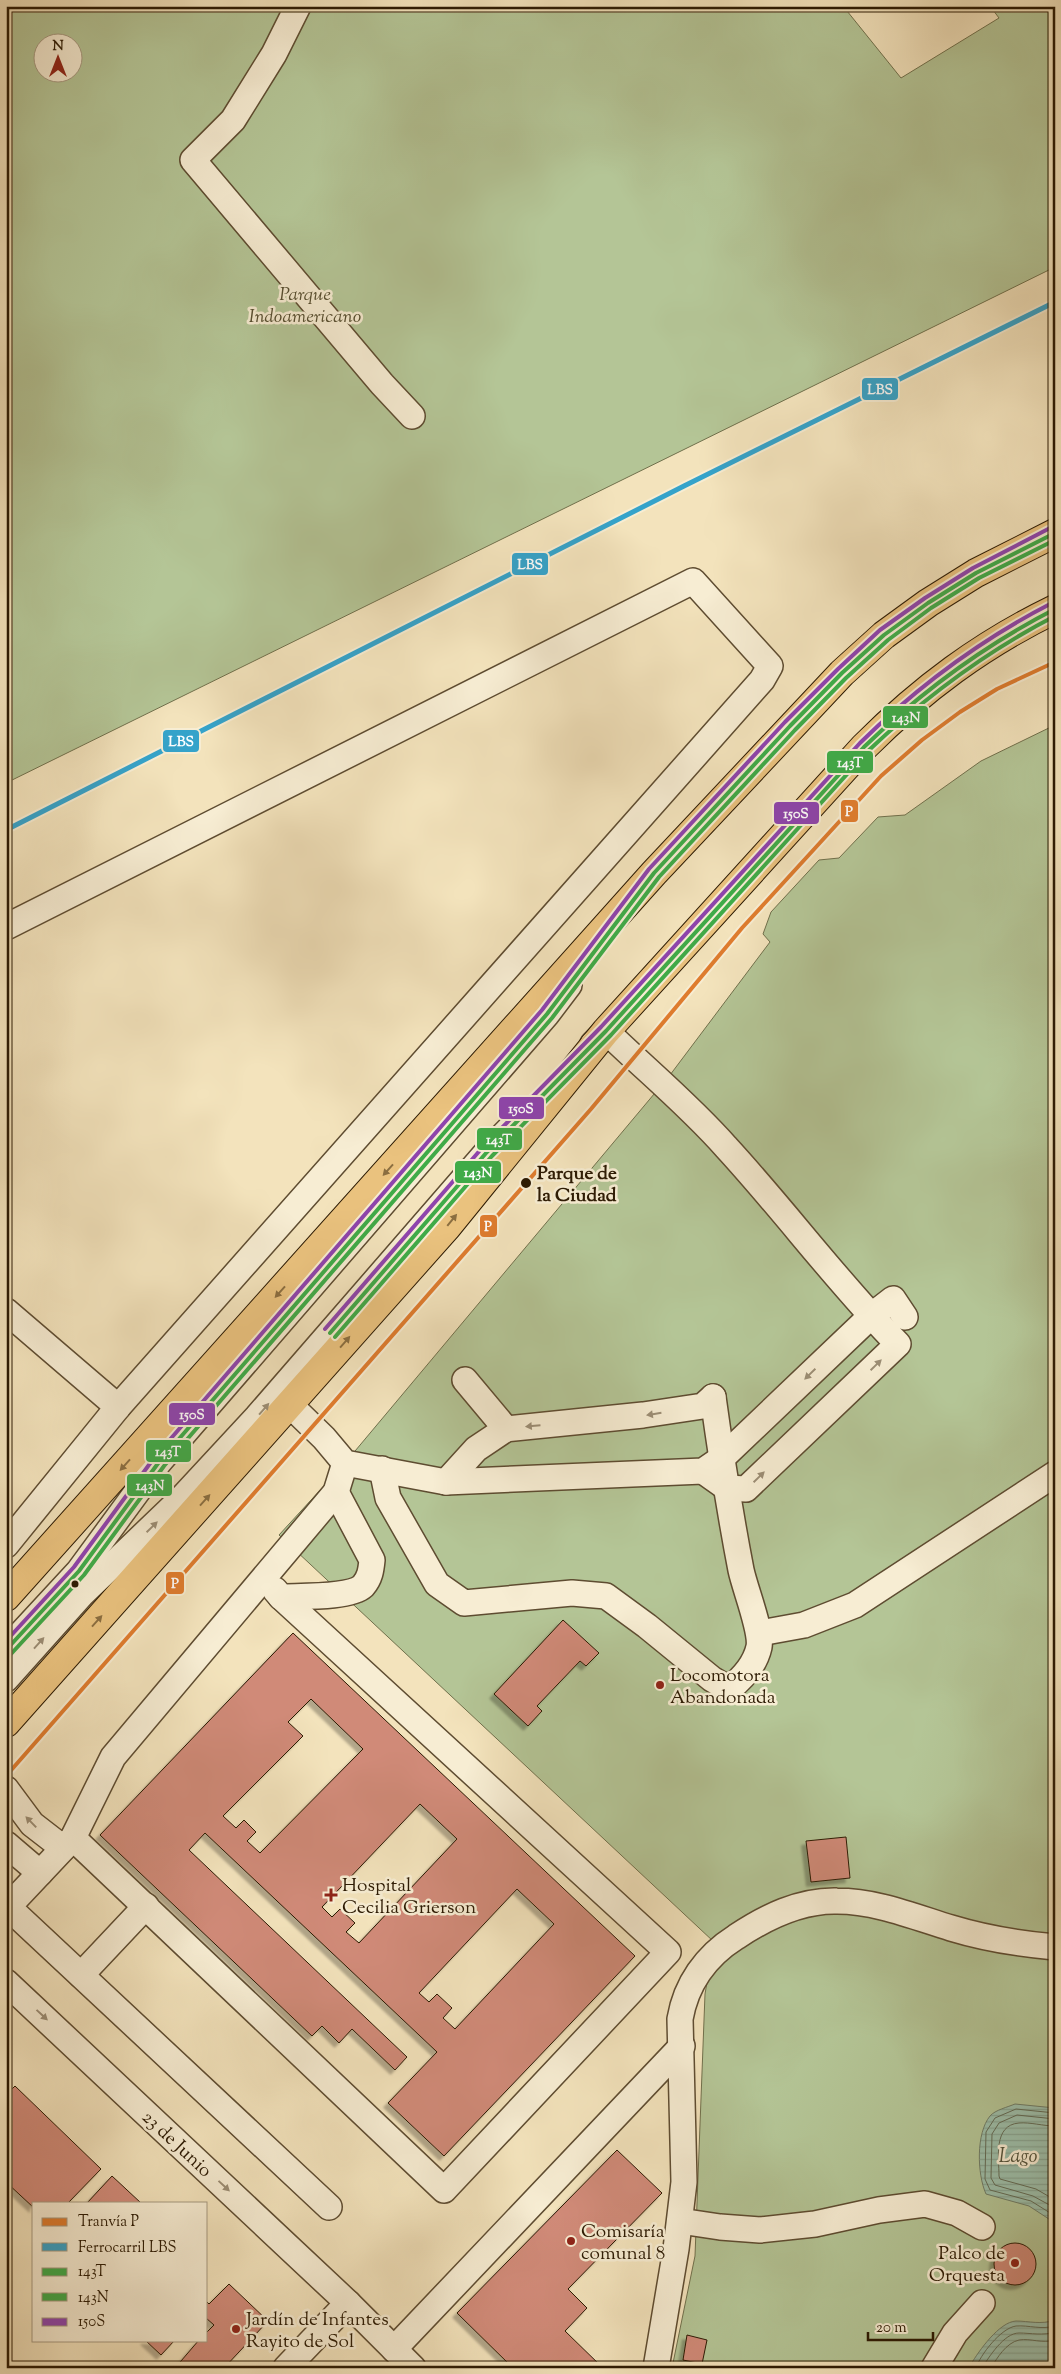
<svg xmlns="http://www.w3.org/2000/svg" width="1061" height="2374" font-family="'Sorts Mill Goudy',serif">
	<style>
		.park { fill: #b4c596; stroke: #70704c; fill-rule: evenodd }
		.water { fill: url(#water-rules); stroke: #707d67 }
		.lines { fill: none; stroke-linecap: round; stroke-linejoin: round }
		.shore { stroke: #646c56; stroke-width: 1 }
		.building { fill: #d08a78; stroke: #2c1a03; fill-rule: evenodd; filter: url(#shadow) }
		.minor-casing { stroke: #5e4c31; stroke-width: 28 }
		.major-casing { stroke: #2c1a03; stroke-width: 30 }
		.minor { stroke: #f7edd3; stroke-width: 25 }
		.major { stroke: #eac27e; stroke-width: 28 }
		.bus-1-casing { stroke: #f7edd3; stroke-width: 8 }
		.bus-2-casing { stroke: #f7edd3; stroke-width: 8 }
		.bus-3-casing { stroke: #f7edd3; stroke-width: 8 }
		.bus-1 { stroke: #3fab48; stroke-width: 4 }
		.bus-2 { stroke: #3fab48; stroke-width: 4 }
		.bus-3 { stroke: #8e44ad; stroke-width: 4 }
		.rail-1-casing { stroke: #f7edd3; stroke-width: 9 }
		.rail-1 { stroke: #35a3ca; stroke-width: 5 }
		.tram-1-casing { stroke: #f7edd3; stroke-width: 8 }
		.tram-1 { stroke: #df7c2e; stroke-width: 4 }
		.oneway { fill: #8b6e40 }
		.oneway2 { fill: #9c8e75 }
		.stop-dot { fill: #2c1a03; stroke: #f7edd3; stroke-width: 2 }
		.poi-dot { fill: #8f2418; stroke: #f7edd3; stroke-width: 2 }
		.labels { text-anchor: middle; stroke-width: 5; stroke-linejoin: round; paint-order: stroke }
		.park-label { font-size: 19px; font-style: italic; fill: #554d2f; stroke: #f7edd3 }
		.stop-label { font-size: 19px; font-weight: bold; fill: #2c1a03; stroke: #f7edd3; text-anchor: start }
		.poi-label { font-size: 19px; fill: #2c1a03; stroke: #f7edd3; text-anchor: start }
		.street-label { font-size: 19px; fill: #2c1a03; stroke: #f7edd3 }
		.water-label { font-size: 20px; font-style: italic; fill: #54543d; stroke: #f7edd3 }
		.line-badge { stroke: #f7edd3; stroke-width: 2 }
		.badge-label { font-size: 14px; text-anchor: middle; font-weight: bold; fill: #fff }
	</style>
	<defs>
		<pattern id="water-rules" width="6" height="5" patternUnits="userSpaceOnUse" patternTransform="scale(1.25)"><rect width="6" height="5" fill="#9dbfaa"/><path d="M0 2.5h6" fill="none" stroke="#87a491"/></pattern>
		<filter id="shadow"><feDropShadow dx="-4.5" dy="4.5" stdDeviation="1" flood-color="#0004"/></filter>
	</defs>
	<rect width="100%" height="100%" fill="#f3e3bc"/>
	<filter id="stains"><feTurbulence type="fractalNoise" baseFrequency=".004" numOctaves="4"/><feColorMatrix values="0 0 0 0 .2 0 0 0 0 .09 0 0 0 0 .02 0 0 0 .5 -.17"/></filter>
	<radialGradient id="worn" r=".72"><stop offset=".6" stop-color="#630" stop-opacity="0"/><stop offset="1" stop-color="#630" stop-opacity=".3"/></radialGradient>
	<g class="park">
		<path d="M6,6H843L901,78L999,18L990,6H1055V267L6,783ZM42,42H72V72H42Z"/>
		<polygon points="1055,725 1055,2368 672,2368 695,2256 705,1994 714,1942 279,1535 345,1463 670,1075 770,942 763,934 771,912 819,860 839,858 878,817 905,815 981,761"/>
	</g>
	<g class="water">
		<path d="M1015,2104L1055,2108V2223L1029,2206L986,2194C977,2174 976,2133 990,2116C995,2110 1008,2107 1015,2104Z"/>
		<path d="M1055,2320V2368H971V2364C979,2351 999,2322 1016,2321C1029,2321 1041,2325 1055,2320Z"/>
	</g>
	<g class="lines">
		<g class="shore">
			<polyline points="1055,2113 1016,2109 995,2118 986,2132 985,2179 990,2190 1031,2201 1055,2216"/>
			<polyline points="1055,2119 1017,2115 999,2123 992,2134 991,2178 995,2185 1033,2196 1055,2208"/>
			<path d="M1055,2126C1043,2126 1030,2122 1019,2123C993,2125 999,2158 999,2176L1000,2179L1036,2189L1055,2200"/>
			<path d="M976,2368C980,2355 1001,2328 1016,2326C1029,2325 1041,2330 1055,2326"/>
			<path d="M982,2368C989,2357 1004,2333 1019,2333C1031,2333 1043,2336 1055,2332"/>
			<path d="M991,2368C997,2358 1006,2343 1019,2340C1031,2338 1042,2344 1055,2340"/>
		</g>
	</g>
	<g class="building">
		<polygon points="563,1620 599,1653 586,1666 580,1661 537,1706 542,1711 528,1726 494,1694"/>
		<path d="M293,1633L635,1956L444,2156L388,2103L437,2052L205,1833L189,1850L407,2057L395,2070L352,2029L339,2043L322,2026L312,2036L100,1835ZM311,1699L363,1749L260,1853L247,1841L256,1832L244,1820L236,1828L223,1816L303,1736L288,1722ZM420,1804L457,1839L359,1943L346,1932L355,1923L340,1909L332,1917L322,1907ZM517,1889L554,1924L455,2029L443,2018L452,2008L437,1994L429,2002L419,1993Z"/>
		<polygon points="846,1837 850,1878 811,1882 806,1841"/>
		<polygon points="15,2086 101,2169 68,2203 34,2203 34,2208 6,2182 6,2095"/>
		<polygon points="617,2150 662,2193 568,2289 587,2308 565,2331 603,2368 513,2368 457,2313"/>
		<polygon points="112,2176 141,2203 87,2203"/>
		<circle cx="1015" cy="2264" r="21"/>
		<polygon points="229,2284 268,2321 224,2368 175,2368 199,2340 206,2340 206,2333 214,2325 206,2318 206,2301 209,2304"/>
		<polygon points="687,2335 707,2340 702,2364 683,2360"/>
		<polygon points="145,2340 175,2340 161,2355"/>
	</g>
	<g class="lines">
		<defs>
			<g id="minor">
				<polyline points="298,6 274,54 233,120 193,160 382,384 412,416"/>
				<polyline points="6,927 693,581 770,666 762,680 118,1407 6,1545"/>
				<path d="M593,1044L606,1031C646,1070 689,1105 726,1147C785,1211 837,1282 898,1344L746,1489L727,1488L703,1471"/>
				<polyline points="6,1311 118,1407"/>
				<polyline points="465,1380 506,1429"/>
				<polyline points="290,1405 324,1438 345,1463 446,1482 703,1471 722,1458 871,1316 893,1299 905,1317"/>
				<path d="M382,1469L388,1498L437,1584L464,1603L572,1593L606,1596L647,1626L712,1679L729,1689C743,1678 755,1665 759,1647C762,1631 745,1589 741,1570C730,1513 721,1455 713,1397"/>
				<polyline points="446,1482 476,1449 506,1429 643,1415 703,1406 713,1397"/>
				<path d="M275,1590L281,1597C300,1596 350,1598 363,1586C370,1578 371,1570 372,1560L336,1492"/>
				<polyline points="760,1633 804,1625 855,1605 1055,1474"/>
				<polyline points="6,1650 79,1571 159,1462 547,1014 569,985"/>
				<polyline points="6,1679 82,1594 181,1499 257,1417 487,1152 528,1110"/>
				<polyline points="6,1789 32,1824 63,1848"/>
				<polyline points="73,1838 444,2190 668,1952 281,1597"/>
				<polyline points="6,1844 40,1873"/>
				<polyline points="81,1975 146,1906"/>
				<polyline points="6,1982 348,2303 413,2368"/>
				<polyline points="329,2207 8,1907 73,1838 113,1757 336,1492 345,1463"/>
				<polyline points="680,2221 720,2227 760,2230 815,2224 879,2210 925,2204 957,2213 982,2227"/>
				<polyline points="394,2349 682,2046"/>
				<polyline points="286,2368 348,2303"/>
				<path d="M656,2368L676,2249L684,2182L680,2019C686,1984 706,1956 736,1937C766,1917 800,1900 837,1901C876,1901 915,1917 951,1928C984,1938 1020,1944 1055,1947"/>
				<polyline points="934,2368 955,2333 982,2303"/>
			</g>
			<g id="major">
				<polyline points="6,1597 654,873 842,673 884,635 928,603 976,573 1055,533"/>
				<path d="M6,1723L447,1227L606,1031L864,747C922,689 981,645 1055,609"/>
			</g>
		</defs>
		<use href="#minor" class="minor-casing"/>
		<use href="#major" class="major-casing"/>
		<use href="#minor" class="minor"/>
		<use href="#major" class="major"/>
		<defs>
			<g id="bus-1">
				<path d="M330,1333L487,1152L606,1031L864,747C922,691 983,646 1055,609"/>
				<polyline points="6,1650 79,1571 159,1462 547,1014 654,873 790,726 842,673 884,635 928,603 976,573 1055,533"/>
			</g>
			<g id="bus-2">
				<path d="M335,1337L492,1156L611,1035L868,751C925,697 985,652 1055,616"/>
				<polyline points="11,1654 84,1575 164,1466 552,1018 659,877 795,730 846,678 888,640 931,608 979,578 1055,540"/>
			</g>
			<g id="bus-3">
				<path d="M325,1329L482,1148L601,1027L860,743C918,686 980,640 1052,603"/>
				<polyline points="6,1641 74,1567 154,1458 542,1010 649,869 785,722 838,669 880,630 925,598 973,568 1052,527"/>
			</g>
		</defs>
		<use href="#bus-1" class="bus-1-casing"/>
		<use href="#bus-2" class="bus-2-casing"/>
		<use href="#bus-3" class="bus-3-casing"/>
		<use href="#bus-1" class="bus-1"/>
		<use href="#bus-2" class="bus-2"/>
		<use href="#bus-3" class="bus-3"/>
		<defs>
			<polyline id="rail-1" points="6,830 684,486 1055,302"/>
		</defs>
		<use href="#rail-1" class="rail-1-casing"/>
		<use href="#rail-1" class="rail-1"/>
		<defs>
			<polyline id="tram-1" points="6,1776 591,1109 742,928 881,776 922,740 960,712 997,689 1055,662"/>
		</defs>
		<use href="#tram-1" class="tram-1-casing"/>
		<use href="#tram-1" class="tram-1"/>
	</g>
	<defs><path id="oneway-solid" d="M-6-.8H1V-3.2L6.5 0L1 3.2V.8H-6Z" transform="scale(1.25)"/></defs>
	<g class="oneway">
		<use href="#oneway-solid" transform="translate(388 1170) rotate(132)"/>
		<use href="#oneway-solid" transform="translate(452 1220) rotate(-51)"/>
		<use href="#oneway-solid" transform="translate(280 1292) rotate(132)"/>
		<use href="#oneway-solid" transform="translate(345 1342) rotate(-49)"/>
		<use href="#oneway-solid" transform="translate(125 1465) rotate(132)"/>
		<use href="#oneway-solid" transform="translate(205 1500) rotate(-48)"/>
		<use href="#oneway-solid" transform="translate(97 1621) rotate(-48)"/>
	</g>
	<g class="oneway2">
		<use href="#oneway-solid" transform="translate(876 1365) rotate(-44)"/>
		<use href="#oneway-solid" transform="translate(810 1374) rotate(136)"/>
		<use href="#oneway-solid" transform="translate(264 1409) rotate(-49)"/>
		<use href="#oneway-solid" transform="translate(654 1414) rotate(171)"/>
		<use href="#oneway-solid" transform="translate(533 1426) rotate(175)"/>
		<use href="#oneway-solid" transform="translate(759 1477) rotate(-44)"/>
		<use href="#oneway-solid" transform="translate(152 1527) rotate(-44)"/>
		<use href="#oneway-solid" transform="translate(39 1643) rotate(-48)"/>
		<use href="#oneway-solid" transform="translate(31 1822) rotate(-134)"/>
		<use href="#oneway-solid" transform="translate(42 2015) rotate(43)"/>
		<use href="#oneway-solid" transform="translate(224 2186) rotate(43)"/>
	</g>
	<g class="stop-dot">
		<circle cx="526" cy="1183" r="6"/>
		<circle cx="75" cy="1584" r="4.5"/>
	</g>
	<g class="poi-dot">
		<circle cx="660" cy="1685" r="5"/>
		<path d="M328.5 1887.5h5v5h5v5h-5v5h-5v-5h-5v-5h5z"/>
		<circle cx="571" cy="2241" r="5"/>
		<circle cx="1015" cy="2263" r="5"/>
		<circle cx="236" cy="2329" r="5"/>
	</g>
	<g class="labels">
		<g class="park-label">
			<text x="305" y="300">Parque<tspan x="305" dy="22">Indoamericano</tspan></text>
		</g>
		<g class="stop-label">
			<text x="537" y="1179">Parque de<tspan x="537" dy="22">la Ciudad</tspan></text>
		</g>
		<g class="poi-label">
			<text x="670" y="1681">Locomotora<tspan x="670" dy="22">Abandonada</tspan></text>
			<text x="342" y="1891">Hospital<tspan x="342" dy="22">Cecilia Grierson</tspan></text>
			<text x="581" y="2237">Comisaría<tspan x="581" dy="22">comunal 8</tspan></text>
			<text x="1005" y="2259" text-anchor="end">Palco de<tspan x="1005" dy="22">Orquesta</tspan></text>
			<text x="246" y="2325">Jardín de Infantes<tspan x="246" dy="22">Rayito de Sol</tspan></text>
		</g>
		<g class="street-label">
			<text transform="translate(178 2143) rotate(43)" y="7">23 de Junio</text>
		</g>
		<g class="water-label">
			<text x="1018" y="2162">Lago</text>
		</g>
	</g>
	<g class="line-badge">
		<rect x="861" y="377" width="38" height="24" rx="5" fill="#35a3ca"/>
		<rect x="511" y="552" width="38" height="24" rx="5" fill="#35a3ca"/>
		<rect x="882" y="705" width="47" height="24" rx="5" fill="#3fab48"/>
		<rect x="162" y="729" width="38" height="24" rx="5" fill="#35a3ca"/>
		<rect x="826" y="750" width="48" height="24" rx="5" fill="#3fab48"/>
		<rect x="840" y="799" width="19" height="24" rx="5" fill="#df7c2e"/>
		<rect x="773" y="801" width="47" height="24" rx="5" fill="#8e44ad"/>
		<rect x="498" y="1096" width="47" height="24" rx="5" fill="#8e44ad"/>
		<rect x="476" y="1127" width="47" height="24" rx="5" fill="#3fab48"/>
		<rect x="454" y="1160" width="48" height="24" rx="5" fill="#3fab48"/>
		<rect x="479" y="1214" width="19" height="24" rx="5" fill="#df7c2e"/>
		<rect x="168" y="1402" width="48" height="24" rx="5" fill="#8e44ad"/>
		<rect x="145" y="1439" width="47" height="24" rx="5" fill="#3fab48"/>
		<rect x="126" y="1473" width="47" height="24" rx="5" fill="#3fab48"/>
		<rect x="165" y="1571" width="20" height="24" rx="5" fill="#df7c2e"/>
	</g>
	<g class="badge-label">
		<text x="880" y="394">LBS</text>
		<text x="530" y="569">LBS</text>
		<text x="906" y="722">143N</text>
		<text x="181" y="746">LBS</text>
		<text x="850" y="767">143T</text>
		<text x="849" y="816">P</text>
		<text x="796" y="818">150S</text>
		<text x="521" y="1113">150S</text>
		<text x="499" y="1144">143T</text>
		<text x="478" y="1177">143N</text>
		<text x="488" y="1231">P</text>
		<text x="192" y="1419">150S</text>
		<text x="168" y="1456">143T</text>
		<text x="150" y="1490">143N</text>
		<text x="175" y="1588">P</text>
	</g>
	<rect width="1061" height="2374" fill="none" stroke="#f3e3bc" stroke-width="25"/>
	<rect x="8" y="8" width="1046" height="2359" fill="none" stroke="#2c1a03" stroke-width="2.5"/>
	<rect x="12" y="12" width="1036" height="2349" fill="none" stroke="#2c1a03"/>
	<rect x="32" y="2202" width="175" height="140" fill="#f7edd3" stroke="#a69980"/>
	<rect x="42" y="2218" width="25" height="8" fill="#df7c2e" stroke="#a69980"/>
	<text x="78" y="2226" font-size="15" fill="#2c1a03">Tranvía P</text>
	<rect x="42" y="2243" width="25" height="8" fill="#35a3ca" stroke="#a69980"/>
	<text x="78" y="2252" font-size="15" fill="#2c1a03">Ferrocarril LBS</text>
	<rect x="42" y="2268" width="25" height="8" fill="#3fab48" stroke="#a69980"/>
	<text x="78" y="2276" font-size="15" fill="#2c1a03">143T</text>
	<rect x="42" y="2293" width="25" height="8" fill="#3fab48" stroke="#a69980"/>
	<text x="78" y="2302" font-size="15" fill="#2c1a03">143N</text>
	<rect x="42" y="2318" width="25" height="8" fill="#8e44ad" stroke="#a69980"/>
	<text x="78" y="2326" font-size="15" fill="#2c1a03">150S</text>
	<g transform="translate(58 58)"><circle r="24" fill="#f7edd3" stroke="#a69980"/>
	<path d="M0-4L9 19L0 12L-9 19Z" fill="#8f2418"/>
	<text y="-8" font-size="14" font-weight="bold" text-anchor="middle" fill="#2c1a03">N</text>
	</g>
	<path d="M868 2332v8h65v-8" fill="none" stroke="#2c1a03" stroke-width="2.5"/>
	<text x="876" y="2332" font-size="15" fill="#2c1a03" stroke="#f7edd3" stroke-width="4" paint-order="stroke">20 m</text>
	<rect width="100%" height="100%" filter="url(#stains)"/>
	<rect width="100%" height="100%" fill="url(#worn)"/>
</svg>
